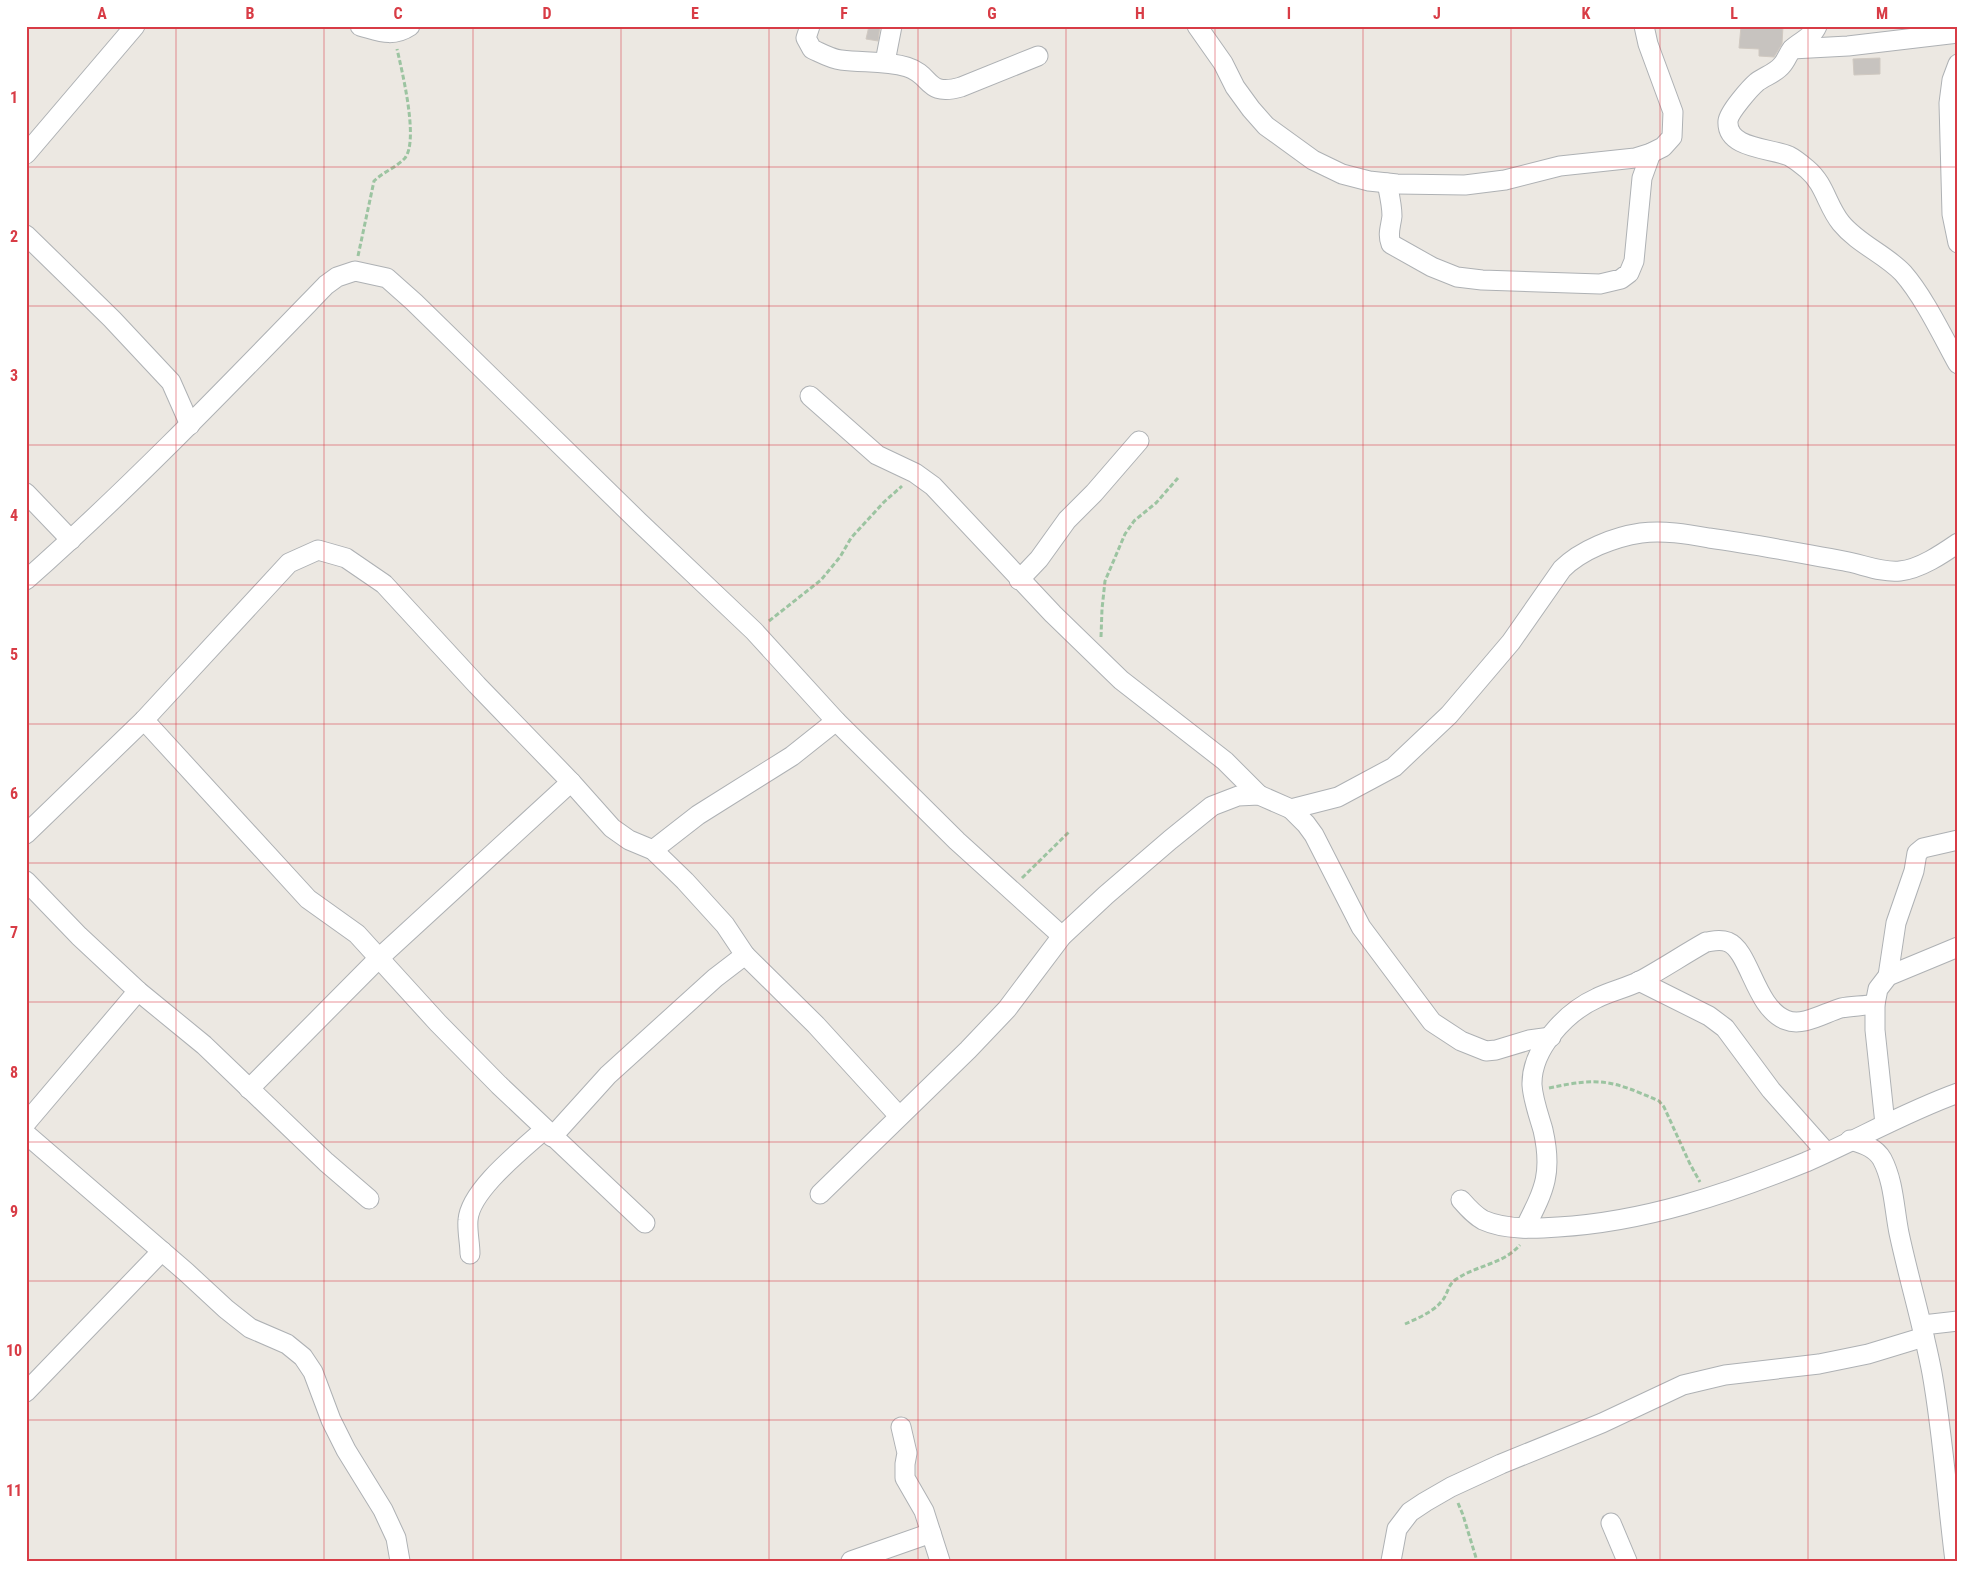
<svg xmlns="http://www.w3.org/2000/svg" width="1984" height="1587" font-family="'Roboto Condensed',sans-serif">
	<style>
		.building { fill: #c7c3bf; stroke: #d0c9c1 }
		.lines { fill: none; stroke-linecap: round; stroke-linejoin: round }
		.street-casing { stroke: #aeb1b4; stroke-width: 21 }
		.path { stroke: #9cc4a1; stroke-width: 3; stroke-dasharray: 5 2.5; stroke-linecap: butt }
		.street { stroke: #fff; stroke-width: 19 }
		.grid { fill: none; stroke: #d83c46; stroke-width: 1; stroke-opacity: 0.55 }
		.neatline { fill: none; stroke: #d83c46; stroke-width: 2 }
		.grid-label { font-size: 16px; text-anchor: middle; font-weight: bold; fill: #d83c46 }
	</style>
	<rect width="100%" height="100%" fill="#ece8e2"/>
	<g class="building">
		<polygon points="869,26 880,26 878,41 866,39"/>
		<polygon points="1741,26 1783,26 1782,44 1774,57 1759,56 1759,49 1739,48"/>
		<polygon points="1880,58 1880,74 1854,75 1853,59"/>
	</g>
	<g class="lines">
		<defs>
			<g id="street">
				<path d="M360,26C379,31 392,38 410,26"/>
				<path d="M810,26L806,38L812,49C821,53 831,59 841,60C863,63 885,60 907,67C933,75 925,97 961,87L1038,56"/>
				<polyline points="1197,26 1223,63 1235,87 1251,109 1266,126 1313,160 1342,174 1369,181 1397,184 1465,185 1505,180 1560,166 1635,158 1651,153 1663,147 1672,137 1673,112 1648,44 1644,26"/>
				<path d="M1817,26C1812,38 1800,41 1792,49C1788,54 1786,61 1782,65C1776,73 1765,76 1757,82C1750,88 1729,112 1728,121C1726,149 1771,148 1789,156C1795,159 1801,164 1807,169C1825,184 1827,206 1841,223C1858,244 1885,254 1903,273C1924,297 1942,335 1958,364"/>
				<polyline points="1792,49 1848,46 1958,33"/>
				<polyline points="885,62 892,26"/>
				<polyline points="1958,64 1952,80 1949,103 1952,214 1958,243"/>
				<polyline points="26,154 135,26"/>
				<path d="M1387,183C1389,193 1392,205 1392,216C1391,226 1387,234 1391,244L1432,267L1457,277L1482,280L1600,284L1621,279L1629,273L1634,261L1642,178L1651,153"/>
				<polyline points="26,235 112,319 171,382 190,425"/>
				<polyline points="810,396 877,455 915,473 933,486 1053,614 1121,680 1225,761 1259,795"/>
				<polyline points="26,493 71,540"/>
				<path d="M26,580C131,487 228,386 326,285L337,277L355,271L387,278L414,302L638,521L754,631L836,721L957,841L1062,936"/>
				<polyline points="1019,580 1039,559 1067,520 1094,493 1139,441"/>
				<polyline points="144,720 308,899 357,934 438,1023 499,1085 645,1223"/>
				<polyline points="1291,809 1306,824 1314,835 1361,927 1432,1022 1461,1041 1486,1051 1496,1050 1529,1040 1551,1037"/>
				<polyline points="26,834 144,720 289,563 318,550 346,558 384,584 477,685 571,782 612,828 629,840 653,850 685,881 725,925 745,955 816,1025 899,1116"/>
				<polyline points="653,850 698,815 792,756 836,721"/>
				<polyline points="26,881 79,936 138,991 204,1045 326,1162 369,1199"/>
				<polyline points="1888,976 1896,923 1914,871 1917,853 1923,848 1958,840"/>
				<polyline points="1639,981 1709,1016 1725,1028 1771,1090 1826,1152"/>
				<polyline points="249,1089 378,959 571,782"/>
				<polyline points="26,1123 138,991"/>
				<polyline points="1885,1124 1875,1030 1875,1004 1878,989 1888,976 1958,947"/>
				<polyline points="26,1134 186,1272 226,1309 250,1328 287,1344 303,1357 313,1372 331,1420 346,1450 383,1510 396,1538 400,1561"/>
				<polyline points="552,1137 608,1075 715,978 745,955"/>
				<path d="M1850,1140C1863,1144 1875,1147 1882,1159C1894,1182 1894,1208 1899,1233C1909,1280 1923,1325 1932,1373C1943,1435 1947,1498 1955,1561"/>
				<path d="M820,1194L968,1050L1007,1009L1062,936L1106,895L1170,840L1212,806L1238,796L1259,795L1291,809L1338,797L1394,767L1449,715L1511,642L1562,569C1581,550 1614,537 1641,533C1663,530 1687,534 1709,538C1754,544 1799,553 1844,561C1862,564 1881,573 1900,571C1920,569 1942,554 1958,543"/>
				<path d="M1461,1200C1468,1208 1474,1215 1483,1220C1505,1230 1534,1229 1558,1227C1644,1222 1727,1194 1806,1162C1857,1140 1905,1112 1958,1093"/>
				<path d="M1525,1228C1544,1190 1553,1174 1543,1130C1539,1116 1533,1100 1532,1085C1531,1049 1566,1012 1597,998C1611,991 1626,988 1640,981C1662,969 1683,955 1706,942C1714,941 1720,939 1728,942C1750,951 1755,1008 1786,1020C1803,1027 1824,1013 1841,1008C1851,1006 1864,1006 1875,1004"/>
				<path d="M470,1254C470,1243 467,1231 468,1220C470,1190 523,1149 545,1129"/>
				<polyline points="1923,1325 1958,1321"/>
				<polyline points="26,1392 162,1251"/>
				<polyline points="901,1427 907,1453 905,1464 905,1478 924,1511 940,1561"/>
				<polyline points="1611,1523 1627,1561"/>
				<polyline points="851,1561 931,1533"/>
				<polyline points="1391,1561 1397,1529 1410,1512 1425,1502 1451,1487 1501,1464 1602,1423 1683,1385 1725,1375 1819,1364 1868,1354 1924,1337"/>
			</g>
		</defs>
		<use href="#street" class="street-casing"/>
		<g class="path">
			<path d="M358,256L374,181C383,172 397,167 405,158C419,140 402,71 397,49"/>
			<polyline points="769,621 821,580 840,557 851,538 884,502 902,486"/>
			<polyline points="1101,637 1102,609 1105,581 1125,534 1134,521 1156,503 1178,478"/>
			<polyline points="1022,878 1069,832"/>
			<path d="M1549,1088C1600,1077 1611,1080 1659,1101L1664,1107L1690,1164L1700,1182"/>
			<path d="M1405,1324C1416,1319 1433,1312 1441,1302C1448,1295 1447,1286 1455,1280C1476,1265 1502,1265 1520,1245"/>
			<polyline points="1458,1503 1463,1515 1477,1561"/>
		</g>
		<use href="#street" class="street"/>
	</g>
	<path class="grid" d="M176,26V1561M324,26V1561M473,26V1561M621,26V1561M769,26V1561M918,26V1561M1066,26V1561M1215,26V1561M1363,26V1561M1511,26V1561M1660,26V1561M1808,26V1561M26,167H1958M26,306H1958M26,445H1958M26,585H1958M26,724H1958M26,863H1958M26,1002H1958M26,1142H1958M26,1281H1958M26,1420H1958"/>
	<rect width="1984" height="1587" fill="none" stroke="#ffffff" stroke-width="55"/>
	<rect x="28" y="28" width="1928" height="1532" class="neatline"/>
	<g class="grid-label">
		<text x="102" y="19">A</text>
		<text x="250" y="19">B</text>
		<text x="398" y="19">C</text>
		<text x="547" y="19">D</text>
		<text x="695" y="19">E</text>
		<text x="844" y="19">F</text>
		<text x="992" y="19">G</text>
		<text x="1140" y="19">H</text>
		<text x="1289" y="19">I</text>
		<text x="1437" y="19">J</text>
		<text x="1586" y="19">K</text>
		<text x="1734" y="19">L</text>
		<text x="1882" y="19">M</text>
		<text x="14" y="103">1</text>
		<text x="14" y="242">2</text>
		<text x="14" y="381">3</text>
		<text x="14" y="521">4</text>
		<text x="14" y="660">5</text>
		<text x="14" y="799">6</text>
		<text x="14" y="938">7</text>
		<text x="14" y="1078">8</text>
		<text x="14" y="1217">9</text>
		<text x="14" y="1356">10</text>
		<text x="14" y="1496">11</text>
	</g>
</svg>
